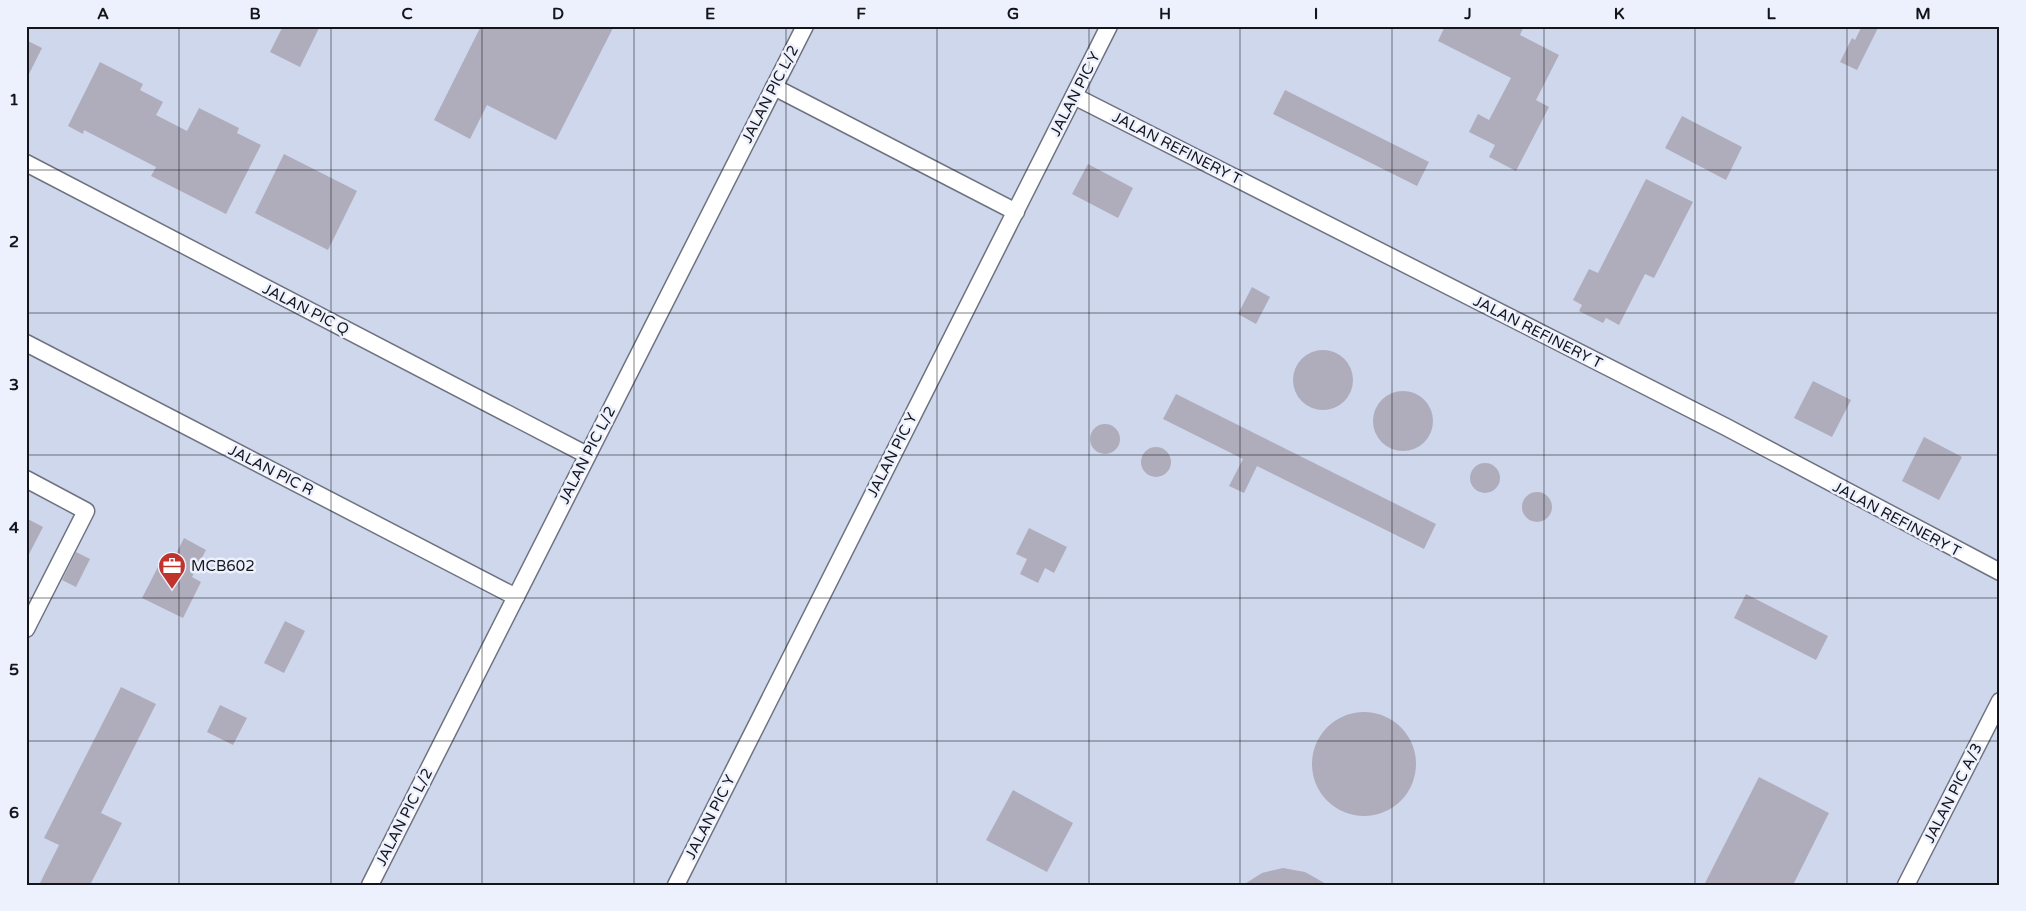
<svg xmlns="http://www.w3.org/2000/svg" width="2026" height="911" font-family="'Varela Round',sans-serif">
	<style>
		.built { fill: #cfd7ed }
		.building { fill: #afadbc }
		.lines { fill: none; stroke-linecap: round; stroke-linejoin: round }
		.minor-casing { stroke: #6f7381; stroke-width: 19 }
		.minor { stroke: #fff; stroke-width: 16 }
		.grid { fill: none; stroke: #14151b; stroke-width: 1; stroke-opacity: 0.55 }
		.labels { text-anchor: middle; stroke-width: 5; stroke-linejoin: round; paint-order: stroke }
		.street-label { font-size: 15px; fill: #14151b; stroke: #edf1fe }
		.poi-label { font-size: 15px; fill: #14151b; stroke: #edf1fe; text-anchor: start }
		.neatline { fill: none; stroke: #14151b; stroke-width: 2 }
		.grid-label { font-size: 16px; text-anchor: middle; font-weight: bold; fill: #14151b }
	</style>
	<rect width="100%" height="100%" fill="#dfe4f3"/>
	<rect class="built" x="26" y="26" width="1974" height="859"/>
	<g class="building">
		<polygon points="283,26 320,26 300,67 270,52"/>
		<polygon points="481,26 614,26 556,140 487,105 470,139 434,120"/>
		<polygon points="1445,26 1524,26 1520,35 1559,55 1536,100 1549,107 1516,171 1489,157 1495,145 1469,132 1478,114 1489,120 1511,78 1438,41"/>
		<polygon points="1862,26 1879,26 1857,70 1840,62 1852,38 1855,40"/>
		<polygon points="26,40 42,48 26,80"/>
		<polygon points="100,62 143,84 140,90 163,102 156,115 187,131 199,108 239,128 237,133 261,145 226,214 151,176 156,167 84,130 83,134 68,126"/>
		<polygon points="1285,90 1429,162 1417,186 1273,114"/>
		<polygon points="1682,116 1742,147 1726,180 1665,148"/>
		<polygon points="284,154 357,191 328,250 255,213"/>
		<polygon points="1088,164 1133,188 1118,218 1072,194"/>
		<polygon points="1646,179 1693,202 1654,278 1645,274 1619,325 1606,318 1603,323 1579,311 1582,305 1573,300 1589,269 1598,273"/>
		<polygon points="1252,287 1270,297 1256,324 1238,314"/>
		<circle cx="1323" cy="380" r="30"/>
		<polygon points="1813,381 1851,400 1832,437 1794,418"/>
		<circle cx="1403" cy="421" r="30"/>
		<polygon points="1176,394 1436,524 1424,549 1257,466 1244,493 1229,486 1243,459 1163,419"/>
		<circle cx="1105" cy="439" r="15"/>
		<polygon points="1924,437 1962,457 1939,500 1902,481"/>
		<circle cx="1156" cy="462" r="15"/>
		<circle cx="1485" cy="478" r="15"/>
		<circle cx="1537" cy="507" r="15"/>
		<polygon points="26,518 43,527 26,560"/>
		<polygon points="1029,528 1067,547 1054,573 1045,568 1038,583 1020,574 1027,559 1016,554"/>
		<polygon points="184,538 206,550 192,577 201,582 183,618 142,598 161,561 170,566"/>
		<polygon points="76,552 90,559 76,587 62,580"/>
		<polygon points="1746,594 1828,636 1816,660 1734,618"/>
		<polygon points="285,621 305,631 284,673 264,663"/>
		<polygon points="121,687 156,704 101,813 122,823 90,885 39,885 59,845 44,838"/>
		<polygon points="220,705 247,718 233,745 207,732"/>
		<circle cx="1364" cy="764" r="52"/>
		<polygon points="1759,777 1829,813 1793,885 1704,885"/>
		<polygon points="1013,790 1073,823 1047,872 986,840"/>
		<polygon points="1283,868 1305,872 1328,885 1243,885 1262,873"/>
	</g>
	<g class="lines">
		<defs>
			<g id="minor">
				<polyline points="774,87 1016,212"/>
				<polyline points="1074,96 1726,427 2000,572"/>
				<polyline points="26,163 587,455"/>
				<polyline points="26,343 516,597"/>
				<polyline points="26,479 86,511 26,629"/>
				<polyline points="370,885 805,26"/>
				<polyline points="676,885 1109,26"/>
				<polyline points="1906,885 2000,701"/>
			</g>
		</defs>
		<use href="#minor" class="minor-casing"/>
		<use href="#minor" class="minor"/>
	</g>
	<path class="grid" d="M179,26V885M331,26V885M482,26V885M634,26V885M786,26V885M937,26V885M1089,26V885M1240,26V885M1392,26V885M1544,26V885M1695,26V885M1847,26V885M26,170H2000M26,313H2000M26,455H2000M26,598H2000M26,741H2000"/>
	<defs>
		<symbol id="office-pin" viewBox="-11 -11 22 30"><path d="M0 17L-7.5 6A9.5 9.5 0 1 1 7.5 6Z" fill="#c0322b" stroke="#edf1fe"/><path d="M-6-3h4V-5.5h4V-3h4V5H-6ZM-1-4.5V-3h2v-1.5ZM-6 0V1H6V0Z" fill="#fff"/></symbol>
	</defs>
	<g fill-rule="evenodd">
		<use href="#office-pin" x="156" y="550" width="32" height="43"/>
	</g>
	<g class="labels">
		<g class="street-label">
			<text transform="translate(770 94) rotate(-63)" y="5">JALAN PIC L/2</text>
			<text transform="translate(1075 94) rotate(-63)" y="5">JALAN PIC Y</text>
			<text transform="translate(1177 148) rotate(27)" y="5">JALAN REFINERY T</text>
			<text transform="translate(306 309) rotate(27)" y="5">JALAN PIC Q</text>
			<text transform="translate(1538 332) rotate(27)" y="5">JALAN REFINERY T</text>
			<text transform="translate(587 455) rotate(-63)" y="5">JALAN PIC L/2</text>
			<text transform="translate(892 455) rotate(-63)" y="5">JALAN PIC Y</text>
			<text transform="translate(271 470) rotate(27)" y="5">JALAN PIC R</text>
			<text transform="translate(1897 519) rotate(28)" y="5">JALAN REFINERY T</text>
			<text transform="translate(1953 793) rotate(-63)" y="5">JALAN PIC A/3</text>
			<text transform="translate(404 817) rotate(-63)" y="5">JALAN PIC L/2</text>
			<text transform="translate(710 817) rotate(-63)" y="5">JALAN PIC Y</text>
		</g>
		<g class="poi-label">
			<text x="191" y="571">MCB602</text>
		</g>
	</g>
	<rect width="2026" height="911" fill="none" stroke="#edf1fe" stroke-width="55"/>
	<rect x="28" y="28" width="1970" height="856" class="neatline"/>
	<g class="grid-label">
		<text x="103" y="19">A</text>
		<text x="255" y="19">B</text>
		<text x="407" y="19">C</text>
		<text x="558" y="19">D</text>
		<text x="710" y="19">E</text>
		<text x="861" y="19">F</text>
		<text x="1013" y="19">G</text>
		<text x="1165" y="19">H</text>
		<text x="1316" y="19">I</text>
		<text x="1468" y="19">J</text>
		<text x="1619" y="19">K</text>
		<text x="1771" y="19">L</text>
		<text x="1923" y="19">M</text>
		<text x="14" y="105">1</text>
		<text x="14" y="247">2</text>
		<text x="14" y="390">3</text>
		<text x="14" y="533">4</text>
		<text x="14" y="675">5</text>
		<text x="14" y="818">6</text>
	</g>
</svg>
